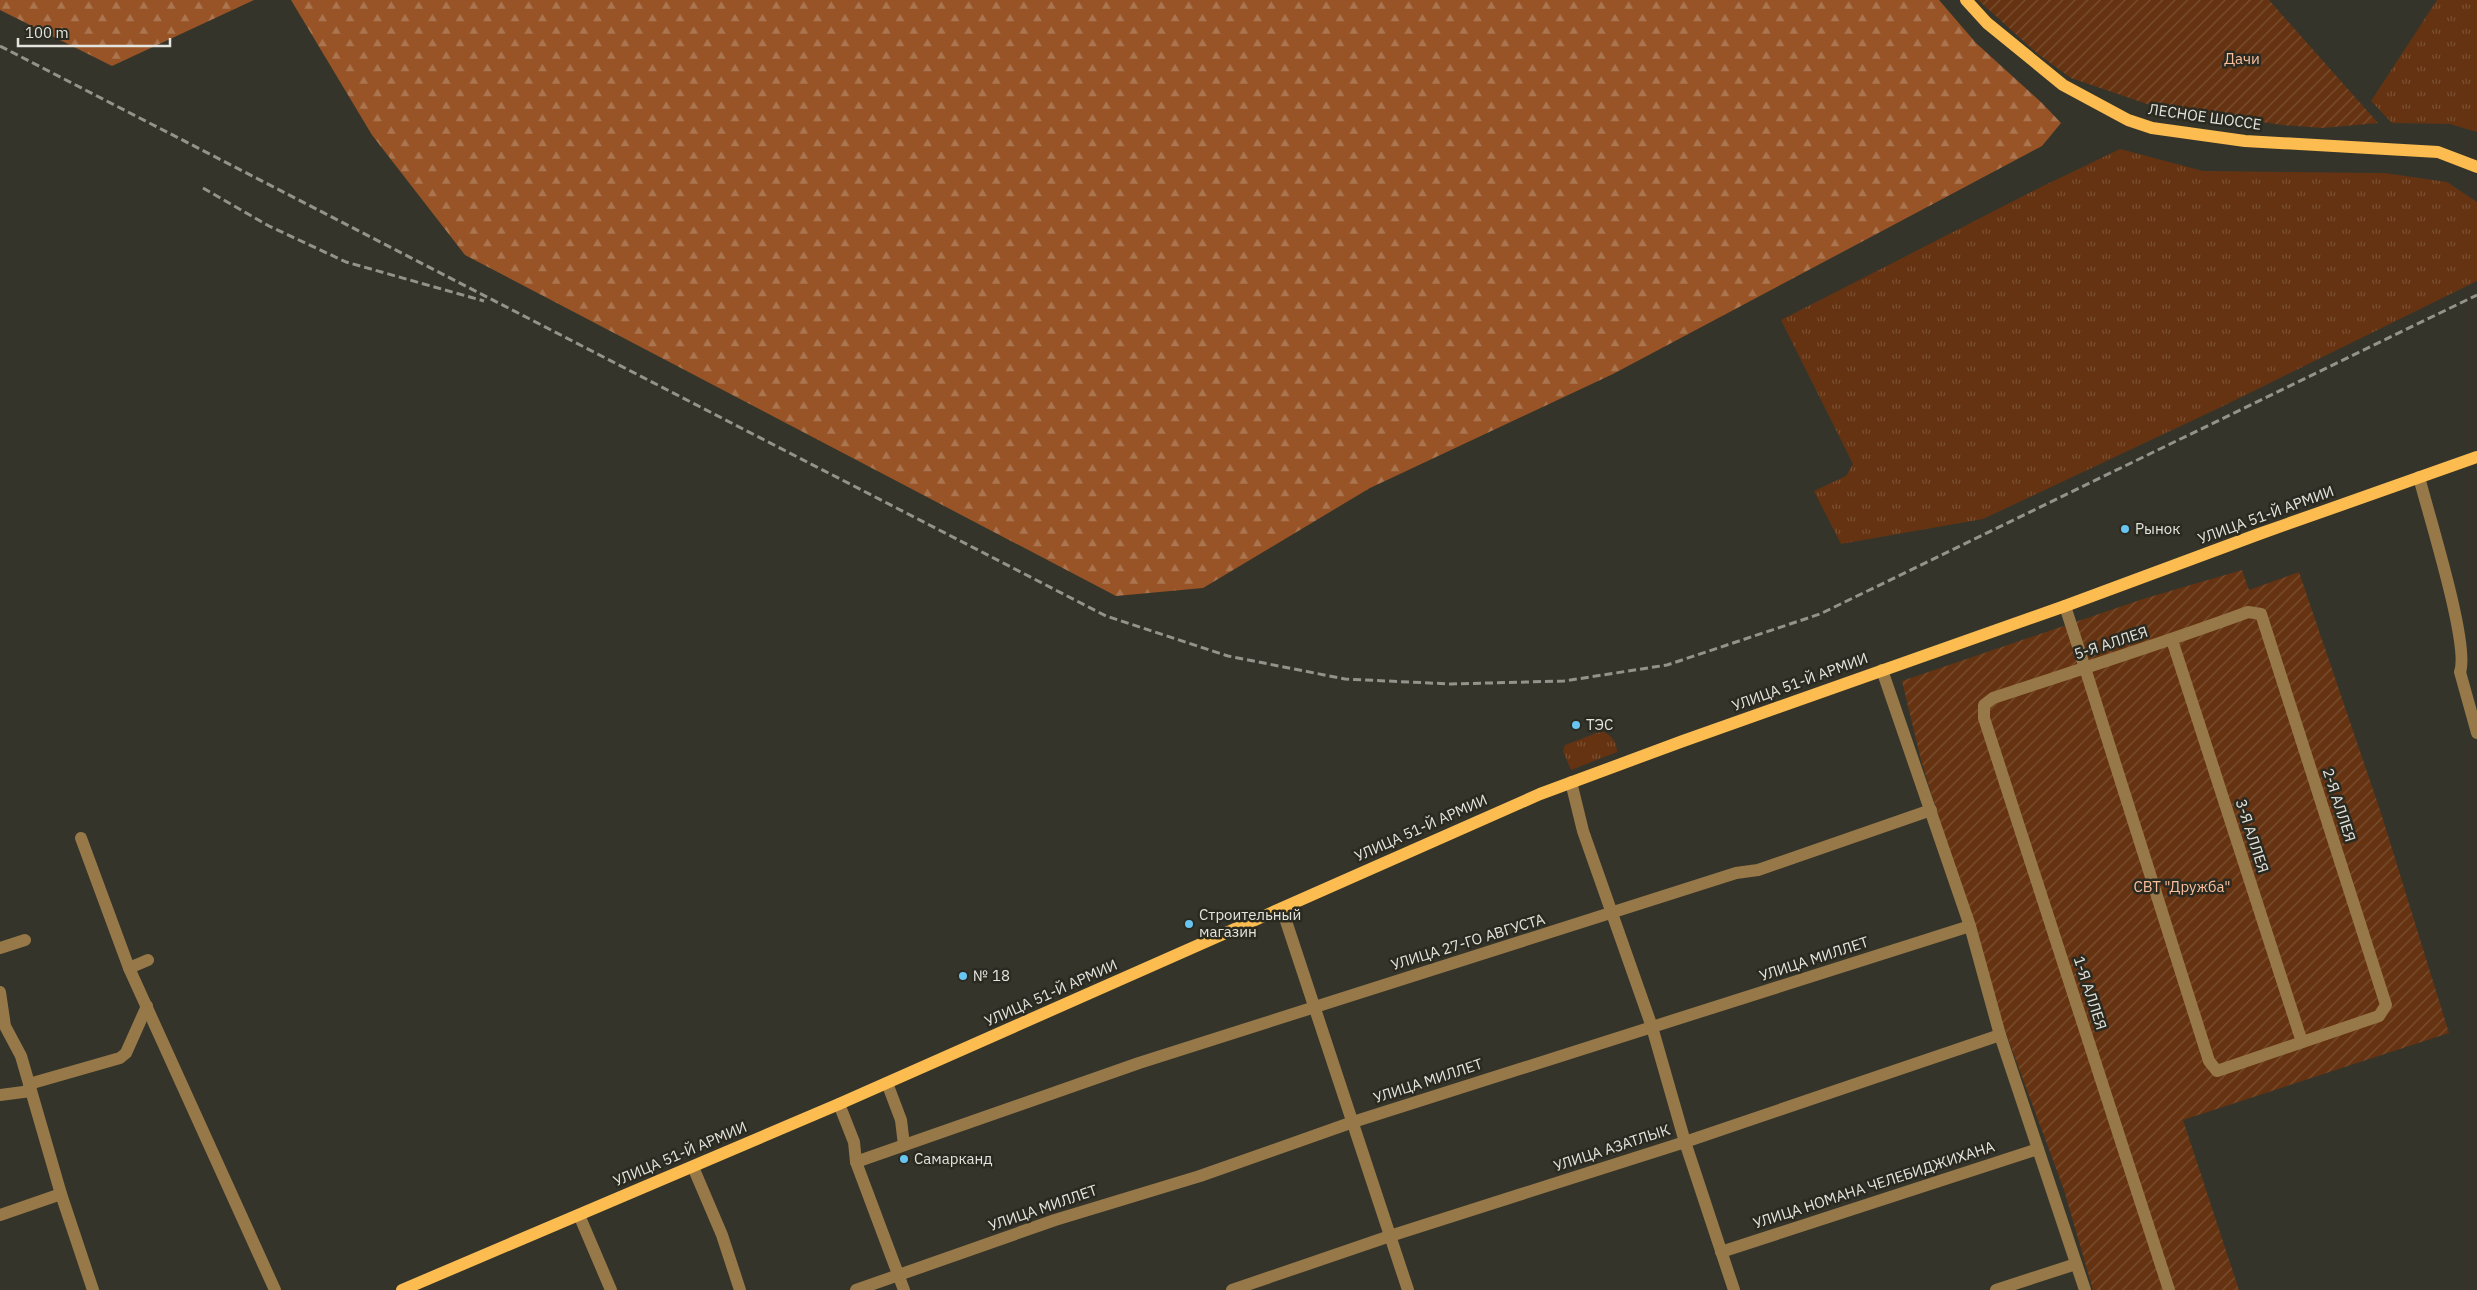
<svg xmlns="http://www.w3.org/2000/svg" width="2477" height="1290" font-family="'IBM Plex Sans',sans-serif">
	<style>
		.grass { fill: url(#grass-tufts) }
		.forest { fill: url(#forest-firs) }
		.garden { fill: url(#garden-furrows) }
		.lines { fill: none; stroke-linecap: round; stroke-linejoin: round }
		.minor { stroke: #977848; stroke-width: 12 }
		.major { stroke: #fcbc4f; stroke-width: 12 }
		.rail { stroke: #93938c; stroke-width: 3; stroke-dasharray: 8 4; stroke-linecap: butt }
		.poi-dot { fill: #68c4f0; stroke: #2a2a21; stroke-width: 2 }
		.labels { text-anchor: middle; stroke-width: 5; stroke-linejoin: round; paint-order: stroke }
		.park-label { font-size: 15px; fill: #fabf9c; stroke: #2a2a21 }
		.street-label { font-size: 15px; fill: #e4e4de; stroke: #2a2a21 }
		.poi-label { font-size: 15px; fill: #e4e4de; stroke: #2a2a21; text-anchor: start }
	</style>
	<defs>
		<pattern id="grass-tufts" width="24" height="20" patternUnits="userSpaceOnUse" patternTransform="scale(1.25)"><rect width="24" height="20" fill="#653311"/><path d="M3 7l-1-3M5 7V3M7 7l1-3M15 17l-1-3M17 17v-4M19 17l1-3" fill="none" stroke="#7b5033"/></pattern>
		<pattern id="forest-firs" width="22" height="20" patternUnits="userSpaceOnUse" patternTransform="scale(1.25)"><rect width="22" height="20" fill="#985426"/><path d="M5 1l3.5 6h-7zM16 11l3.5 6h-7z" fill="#ab754f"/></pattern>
		<pattern id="garden-furrows" width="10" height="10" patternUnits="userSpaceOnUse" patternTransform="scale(1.25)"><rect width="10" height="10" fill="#653311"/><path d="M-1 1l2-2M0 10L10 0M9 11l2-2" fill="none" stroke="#7b5033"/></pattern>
	</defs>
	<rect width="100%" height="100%" fill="#34342a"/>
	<g class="grass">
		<polygon points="2437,0 2477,0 2477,132 2450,124 2392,123 2371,101"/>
		<polygon points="2120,149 2203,171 2384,173 2447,182 2477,202 2477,281 2219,408 1983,519 1841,544 1814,491 1846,476 1853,464 1781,320 2041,187"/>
		<path d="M1602,731C1611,735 1617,742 1617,752L1571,770L1563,751L1565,745Z"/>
	</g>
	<g class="forest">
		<polygon points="0,0 254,0 112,66 0,10"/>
		<polygon points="291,0 1939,0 1976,43 2042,103 2061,123 2042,146 1613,374 1370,488 1203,588 1116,596 465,255 372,135"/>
	</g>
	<g class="garden">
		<polygon points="1978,0 2269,0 2378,123 2322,128 2283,125 2159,108 2071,78 2038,54"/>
		<polygon points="2242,570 2249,590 2299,572 2381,813 2449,1033 2183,1120 2239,1290 2093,1290 2064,1190 2004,1028 1921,760 1902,681 2143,599"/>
	</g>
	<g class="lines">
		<g class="minor">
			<path d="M2419,477C2428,513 2470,645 2460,672L2477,733"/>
			<path d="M2065,606L2085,668L2209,1061L2217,1071L2379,1016L2386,1005L2261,614L2248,612C2164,643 2078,670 1993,698L1984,705V718L2169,1290"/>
			<polyline points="2172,640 2302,1042"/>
			<polyline points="1882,670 1970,926 2000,1035 2085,1290"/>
			<polyline points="1571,782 1583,831 1652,1027 1685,1142 1734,1290"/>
			<polyline points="81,838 129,968"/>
			<polyline points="1282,909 1408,1290"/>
			<polyline points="0,948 25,940"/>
			<polyline points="148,960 129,968 275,1290"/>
			<polyline points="0,992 5,1026 21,1056 61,1194 93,1290"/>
			<polyline points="887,1083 901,1120 904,1145"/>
			<polyline points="29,1084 120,1058 126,1053 147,1006"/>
			<polyline points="0,1095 31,1091"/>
			<polyline points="839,1104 854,1142 856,1162 904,1290"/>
			<polyline points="856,1162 1139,1063 1736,873 1758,870 1931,810"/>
			<polyline points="693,1167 722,1235 740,1290"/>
			<polyline points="0,1215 61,1194"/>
			<polyline points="579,1215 611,1290"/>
			<polyline points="1721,1252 2038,1149"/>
			<polyline points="856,1290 1055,1220 1200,1176 1353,1122 1970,926"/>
			<polyline points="1232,1290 1390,1236 1685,1142 2000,1035"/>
			<polyline points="1996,1290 2076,1264"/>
		</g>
		<g class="major">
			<polyline points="1966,0 1987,23 2063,85 2128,120 2152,128 2245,141 2438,152 2477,167"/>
			<polyline points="402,1290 839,1104 1540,794 1683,741 2065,606 2259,534 2477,457"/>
		</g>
		<g class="rail">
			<polyline points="0,46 1106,616 1228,656 1345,679 1451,684 1564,681 1667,665 1820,614 2477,295"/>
			<polyline points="203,188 269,226 346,262 484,301"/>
		</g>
	</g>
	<g class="poi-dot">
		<circle cx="2125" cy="529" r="5"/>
		<circle cx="1576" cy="725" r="5"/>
		<circle cx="1189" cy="924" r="5"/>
		<circle cx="963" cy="976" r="5"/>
		<circle cx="904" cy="1159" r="5"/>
	</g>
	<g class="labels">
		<g class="park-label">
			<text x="2242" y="64">Дачи</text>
			<text x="2182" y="892">СВТ "Дружба"</text>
		</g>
		<g class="street-label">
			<text transform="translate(2205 117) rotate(8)" y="5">ЛЕСНОЕ ШОССЕ</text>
			<text transform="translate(2266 515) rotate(-20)" y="5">УЛИЦА 51-Й АРМИИ</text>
			<text transform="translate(2111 643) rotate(-18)" y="5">5-Я АЛЛЕЯ</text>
			<text transform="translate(1800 682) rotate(-20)" y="5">УЛИЦА 51-Й АРМИИ</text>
			<text transform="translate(2339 805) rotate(72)" y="5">2-Я АЛЛЕЯ</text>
			<text transform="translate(1421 828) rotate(-24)" y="5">УЛИЦА 51-Й АРМИИ</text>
			<text transform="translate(2252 836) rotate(72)" y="5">3-Я АЛЛЕЯ</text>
			<text transform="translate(1468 942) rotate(-17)" y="5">УЛИЦА 27-ГО АВГУСТА</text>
			<text transform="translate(1814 959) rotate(-18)" y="5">УЛИЦА МИЛЛЕТ</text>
			<text transform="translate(1051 993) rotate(-24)" y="5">УЛИЦА 51-Й АРМИИ</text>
			<text transform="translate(2090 993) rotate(72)" y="5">1-Я АЛЛЕЯ</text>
			<text transform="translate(1428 1081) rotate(-18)" y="5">УЛИЦА МИЛЛЕТ</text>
			<text transform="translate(1612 1148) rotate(-18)" y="5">УЛИЦА АЗАТЛЫК</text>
			<text transform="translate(680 1154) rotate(-23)" y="5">УЛИЦА 51-Й АРМИИ</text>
			<text transform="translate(1874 1185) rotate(-18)" y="5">УЛИЦА НОМАНА ЧЕЛЕБИДЖИХАНА</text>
			<text transform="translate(1043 1208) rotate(-19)" y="5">УЛИЦА МИЛЛЕТ</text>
		</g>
		<g class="poi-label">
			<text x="2135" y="534">Рынок</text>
			<text x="1586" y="730">ТЭС</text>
			<text x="1199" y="920">Строительный<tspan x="1199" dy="17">магазин</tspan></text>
			<text x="973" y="981">№ 18</text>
			<text x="914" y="1164">Самарканд</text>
		</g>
	</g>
	<path d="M18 38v8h152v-8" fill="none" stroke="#e4e4de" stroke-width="2.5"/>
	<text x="25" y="38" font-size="15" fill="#e4e4de" stroke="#2a2a21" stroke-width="4" paint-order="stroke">100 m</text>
</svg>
